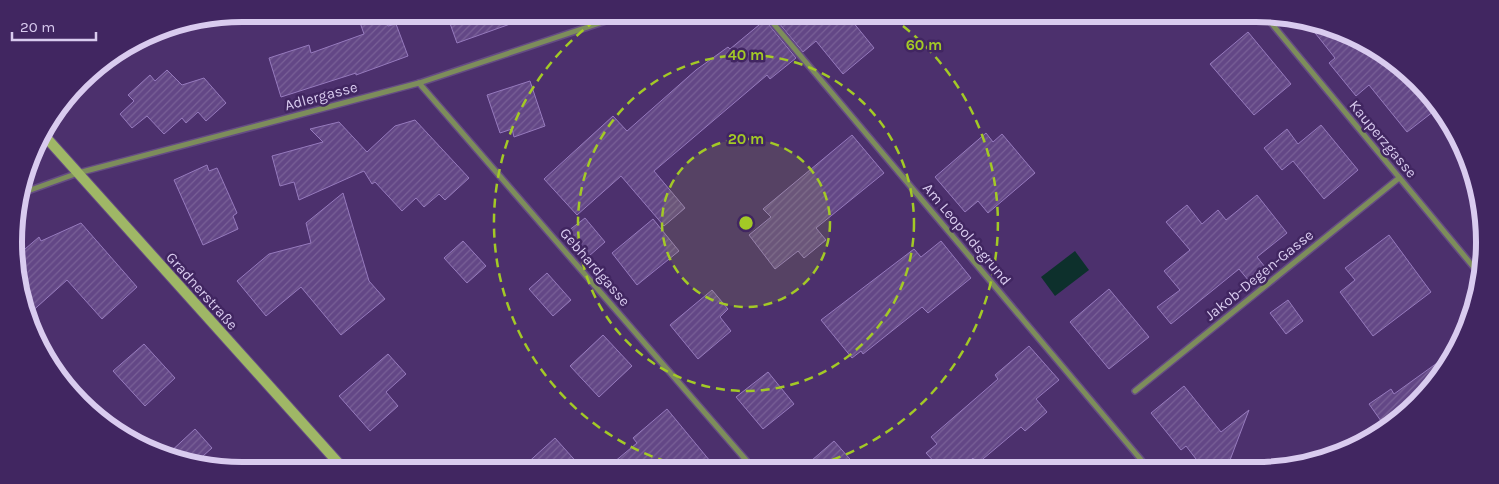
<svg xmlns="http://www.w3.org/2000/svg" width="1499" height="484" font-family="Karla,sans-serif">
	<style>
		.water { fill: #0d302c }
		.building { fill: url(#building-hatch); stroke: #967abd }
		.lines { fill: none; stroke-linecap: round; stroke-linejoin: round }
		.minor-casing { stroke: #654c84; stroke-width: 8 }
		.secondary-casing { stroke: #654c84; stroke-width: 12 }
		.minor { stroke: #7d8d5b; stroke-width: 5 }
		.secondary { stroke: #9fb766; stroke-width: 10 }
		.ring { fill: none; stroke: #a3c926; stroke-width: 2.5; stroke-dasharray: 9 6 }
		.labels { text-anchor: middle; stroke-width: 5; stroke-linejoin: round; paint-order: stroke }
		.street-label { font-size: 15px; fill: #d9cbef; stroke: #412661 }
		.rim { fill: none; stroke: #d9cbef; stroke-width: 6 }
		.centre { fill: #a3c926; stroke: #412661; stroke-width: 2.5 }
		.ring-label { font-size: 15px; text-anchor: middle; font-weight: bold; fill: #a3c926; stroke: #412661; stroke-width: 5; stroke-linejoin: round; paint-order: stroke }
	</style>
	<defs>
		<pattern id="building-hatch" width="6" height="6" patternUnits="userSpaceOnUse" patternTransform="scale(1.25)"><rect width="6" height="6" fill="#634786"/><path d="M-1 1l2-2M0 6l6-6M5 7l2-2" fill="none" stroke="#796097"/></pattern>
	</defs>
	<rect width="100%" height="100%" fill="#4c306d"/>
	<polygon class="water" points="1075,251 1089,270 1055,296 1041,277"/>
	<g class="building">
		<polygon points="357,14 383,14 388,26 396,24 408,56 356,75 356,73 281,97 269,58 309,45 311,53 364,34"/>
		<polygon points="447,15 527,15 527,18 457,43"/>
		<polygon points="773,16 848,16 874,48 843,74 816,41 803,52"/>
		<polygon points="1304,19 1384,52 1438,108 1407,132 1369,85 1356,96 1329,63 1335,58"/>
		<polygon points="765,20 796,58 770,79 767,75 654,171 685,208 664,226 621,176 577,215 544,179 613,116 627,131 696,70 728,47 730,49"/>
		<polygon points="1248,32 1291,84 1254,115 1210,64"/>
		<polygon points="167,70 182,85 204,78 226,103 206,121 198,112 186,123 182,118 164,134 147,116 132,128 120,114 134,101 128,95 150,75 155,81"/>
		<polygon points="530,81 545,126 514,137 512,129 500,133 487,95"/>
		<polygon points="415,120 469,178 445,200 439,194 424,207 416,198 402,211 375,182 372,184 364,171 299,200 294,182 280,186 272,156 323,142 310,129 339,122 367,152 395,126"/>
		<polygon points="1321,125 1358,170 1324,199 1293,161 1282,170 1264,148 1287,129 1298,144"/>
		<polygon points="986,133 993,142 1002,134 1035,173 988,213 978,201 965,212 935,177"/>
		<polygon points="852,135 884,173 816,228 826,240 804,258 798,251 775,269 749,235 771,217 763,209"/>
		<polygon points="207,165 209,171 217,168 237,213 233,216 238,229 203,245 174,180"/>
		<polygon points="343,193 369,281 385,299 341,335 301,287 266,316 237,281 269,254 311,243 306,223"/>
		<polygon points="1257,195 1287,233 1257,257 1265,267 1249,281 1239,269 1171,324 1157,307 1180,290 1164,271 1190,250 1166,222 1187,205 1202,224 1218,210 1226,220"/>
		<polygon points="585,218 605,242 589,256 568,231"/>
		<polygon points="653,219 679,251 637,285 612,253"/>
		<polygon points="81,223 137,287 102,319 67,280 28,315 21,301 18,255 39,237 41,241"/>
		<polygon points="1389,235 1431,292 1373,336 1340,292 1355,280 1345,268"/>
		<polygon points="463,241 486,266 467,283 444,258"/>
		<polygon points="941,241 971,278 928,313 922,307 863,354 861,351 852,358 821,320 914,249 921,257"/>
		<polygon points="547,273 571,300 553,316 529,289"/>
		<polygon points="1109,289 1149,337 1109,369 1070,322"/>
		<polygon points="712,290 728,309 720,317 731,331 698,359 670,325"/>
		<polygon points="1288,300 1303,321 1286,334 1270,313"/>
		<polygon points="603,335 632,366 599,397 570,366"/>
		<polygon points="144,344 175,378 145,406 113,371"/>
		<polygon points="1029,346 1059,380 1036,399 1047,412 1025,431 1021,427 977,464 973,458 962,468 939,467 926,453 937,444 931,437 998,379 995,375"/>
		<polygon points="388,354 406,374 386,392 398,406 370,431 339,396"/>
		<polygon points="1444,358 1449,363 1408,413 1386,428 1369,404 1391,389 1394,394"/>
		<polygon points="768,372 794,404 763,429 736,397"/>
		<polygon points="1184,386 1221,432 1249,410 1227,468 1203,468 1186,446 1181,450 1151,413"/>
		<polygon points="667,409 715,467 608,467 637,443 633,438"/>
		<polygon points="195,429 212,448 194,464 168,454"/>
		<polygon points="555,438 581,467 523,467"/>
		<polygon points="834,441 857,467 804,467"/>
	</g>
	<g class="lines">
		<defs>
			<g id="minor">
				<polyline points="767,16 1148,468"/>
				<polyline points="1267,18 1481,276"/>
				<polyline points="419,83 752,467"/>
				<polyline points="22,193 78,173 419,83 624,15"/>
				<polyline points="1135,391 1399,178"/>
			</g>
			<polyline id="secondary" points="43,134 341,466"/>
		</defs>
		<use href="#minor" class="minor-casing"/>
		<use href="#secondary" class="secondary-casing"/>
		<use href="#minor" class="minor"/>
		<use href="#secondary" class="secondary"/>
	</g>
	<circle cx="746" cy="223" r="84" fill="#a3c926" fill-opacity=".12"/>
	<g class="ring">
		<circle cx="746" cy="223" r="84"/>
		<circle cx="746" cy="223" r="168"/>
		<path d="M681 466A252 252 0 0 1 603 15M891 17A252 252 0 0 1 809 467"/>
	</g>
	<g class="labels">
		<g class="street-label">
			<text transform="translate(321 96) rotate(-15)" y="5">Adlergasse</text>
			<text transform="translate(1383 139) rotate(50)" y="5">Kauperzgasse</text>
			<text transform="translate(967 234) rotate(50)" y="5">Am Leopoldsgrund</text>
			<text transform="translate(595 267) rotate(49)" y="5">Gebhardgasse</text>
			<text transform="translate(1259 275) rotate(-39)" y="5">Jakob-Degen-Gasse</text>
			<text transform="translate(202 291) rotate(48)" y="5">Gradnerstraße</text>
		</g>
	</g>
	<path d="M0 0H1499V484H0ZM242 22H1256A220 220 0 0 1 1476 242V242A220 220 0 0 1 1256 462H242A220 220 0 0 1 22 242V242A220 220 0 0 1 242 22Z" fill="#412661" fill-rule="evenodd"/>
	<path class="rim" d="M242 22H1256A220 220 0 0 1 1476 242V242A220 220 0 0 1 1256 462H242A220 220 0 0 1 22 242V242A220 220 0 0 1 242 22Z"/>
	<circle cx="746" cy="223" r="8" class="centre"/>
	<g class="ring-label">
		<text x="924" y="50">60 m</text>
		<text x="746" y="60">40 m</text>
		<text x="746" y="144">20 m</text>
	</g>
	<path d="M12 32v8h84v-8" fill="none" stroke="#d9cbef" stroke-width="2.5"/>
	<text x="20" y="32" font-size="15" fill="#d9cbef" stroke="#412661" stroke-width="4" paint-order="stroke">20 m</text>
</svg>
